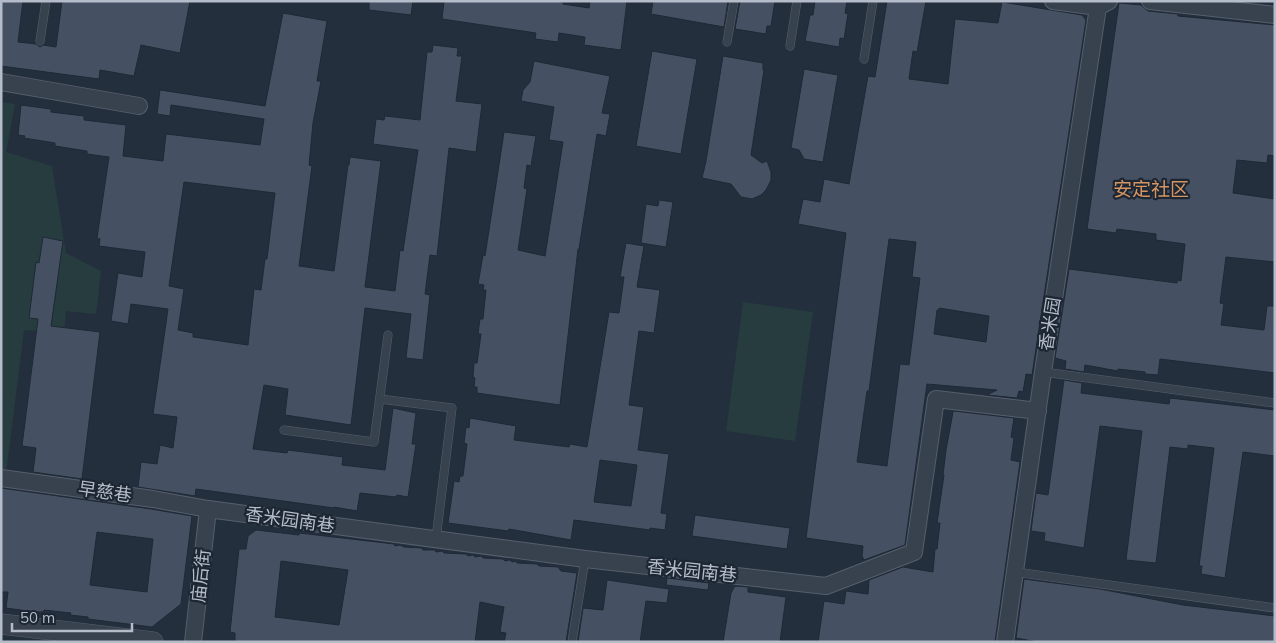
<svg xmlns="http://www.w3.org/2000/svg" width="1276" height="643" font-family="Mulish,'Noto Sans SC',sans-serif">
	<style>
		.green { fill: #263c3f }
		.building { fill: #455162; stroke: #1f2835; fill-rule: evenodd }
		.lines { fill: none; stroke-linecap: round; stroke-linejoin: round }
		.service-casing { stroke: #565f6c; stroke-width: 9 }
		.minor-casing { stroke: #565f6c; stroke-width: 18 }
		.tertiary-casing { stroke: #565f6c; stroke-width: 21 }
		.service { stroke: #38414e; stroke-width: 8 }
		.minor { stroke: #38414e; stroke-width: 16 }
		.tertiary { stroke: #38414e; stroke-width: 20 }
		.labels { text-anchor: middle; stroke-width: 4.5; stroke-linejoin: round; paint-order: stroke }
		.street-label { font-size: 18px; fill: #b4bcc9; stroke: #1d2633 }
		.neighbourhood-label { font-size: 19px; fill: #d59563; stroke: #1d2633 }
	</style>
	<rect width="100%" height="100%" fill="#242f3e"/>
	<g class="green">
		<polygon points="1,102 15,104 6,152 52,166 66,253 101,271 96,314 66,311 64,333 24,330 6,474 1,478"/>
		<polygon points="743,302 813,312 795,441 726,431"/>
	</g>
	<g class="building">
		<polygon points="1,1 23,1 18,42 36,44 40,47 43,45 56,47 62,1 190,1 180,53 141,45 134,76 100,70 99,79 1,66"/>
		<polygon points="369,1 413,1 411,15 369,10"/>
		<polygon points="444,1 563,1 563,4 589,8 590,1 627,1 621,50 584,45 585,37 559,33 558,42 535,39 536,33 442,19"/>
		<polygon points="653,1 728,1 724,27 651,14"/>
		<polygon points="740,1 775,1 771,26 767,26 766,34 735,29"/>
		<polygon points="815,1 847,1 845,13 848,14 844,39 840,38 839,47 805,41 810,15 813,15"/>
		<path d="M887,1H926L917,52L913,51L909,79L948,84L955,19L998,23L1002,2L1082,15L1086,20L1032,375L1026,374L1023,392L1019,391L1017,398L987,395L997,390L927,384L905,545L864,560L862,556L863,546L806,538L846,233L798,224L803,199L820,202L824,179L849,184L868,76L875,77ZM889,239L916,242L912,277L920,278L909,365L900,364L887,466L857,462L867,391H869ZM939,308L989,316L986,342L934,334L937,310H939Z"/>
		<polygon points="1119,3 1141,5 1148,11 1178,14 1178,16 1275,25 1275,156 1268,155 1267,163 1237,160 1233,193 1275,199 1275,262 1226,257 1220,303 1224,304 1221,325 1264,330 1267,306 1275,306 1275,373 1160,359 1158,375 1145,374 1145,372 1118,369 1118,371 1085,365 1084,372 1065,369 1066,361 1055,358 1069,269 1177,283 1178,280 1181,281 1185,244 1156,240 1156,234 1117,229 1116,233 1087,229"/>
		<path d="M283,13L327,21L317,81H321L313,123L309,165L312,166L299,266L334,271L348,165H349L350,157L381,161L365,287L395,291L400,250L403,251L418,150L373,144L376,119L384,120L385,116L420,120L427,52H432L433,45L458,48L457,56H462L456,101L482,104L476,152L449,148L437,256L430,255L425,294L430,295L423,360L406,358L411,314L365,308L351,425L285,415L288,389L264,385L253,449L287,453L288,450L343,457L342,465L385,470L393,408L416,413L412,444H416L408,497L397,495L396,497L360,493L357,511L334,507V508L196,489L195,496L138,487L141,462L157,464L160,445L173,448L177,417L153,414L168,309L131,304L128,324L111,321L118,273L142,277L145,252L99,246L100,239L97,238L109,157L87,154V151L55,146V143L24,138L25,136L18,135L21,105L51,109V112L84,116V120L126,125L123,156L163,161L166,134L260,145L264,119L171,105L170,116L157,114L160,90L265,106ZM184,182L275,193L267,259H265L261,290L254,289L248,345L193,337V333L178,330L184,289L169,286Z"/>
		<polygon points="652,51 697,59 681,154 636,146"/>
		<polygon points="723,56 763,63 763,70 764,70 751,155 762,163 767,161 771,172 771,180 766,190 761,195 752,199 741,197 731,184 702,178 706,161"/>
		<polygon points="534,61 610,76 602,113 610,114 606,136 597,134 579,249 578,249 560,405 477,393 477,387 474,387 475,378 473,377 474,363 477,363 481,334 478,334 479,326 480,319 483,319 486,290 483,290 484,285 478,284 483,255 485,256 504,132 536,136 531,166 527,165 524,188 527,189 518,250 545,256 563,142 549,140 554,107 521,101 523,90 530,82"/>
		<polygon points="804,69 838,75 823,162 804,159 799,150 791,148"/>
		<polygon points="659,200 673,202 666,247 641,243 646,204 658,206"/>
		<polygon points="43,237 63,241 51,326 100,332 82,479 33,472 36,448 22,446 38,319 29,318 36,262 39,263"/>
		<path d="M626,243L644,246L637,287L660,290L654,333L639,331L629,405L644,407L638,450L669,454L661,513L667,514L665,530L650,528V530L574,520L571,540L509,529L508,531L448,523L454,481L459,482L460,476H463L467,444L464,443L466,427L469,428L470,418L516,426L514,440L569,447L570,444L587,447L609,312L619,313L624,277H620ZM600,460L637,465L631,506L594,502Z"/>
		<polygon points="1064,380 1082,383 1081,393 1169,404 1170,398 1275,410 1275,456 1243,452 1225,578 1201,574 1202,566 1199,566 1214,448 1188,445 1188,449 1170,447 1156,563 1126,560 1142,431 1100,426 1084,548 1044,541 1045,533 1031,531 1036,493 1048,495"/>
		<polygon points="954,411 1014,418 1011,437 1014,438 1011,460 1020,462 995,642 818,642 824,601 844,604 846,591 868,594 869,580 903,567 933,572 935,549 937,549 940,523 937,523 944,475 943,475 946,450 953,412"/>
		<path d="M1,488L151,509L192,516L181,604L152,627L88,619V617L70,615L71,613L44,610L43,612H35L6,608L8,592H1ZM97,532L153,539L147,592L90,585Z"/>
		<polygon points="695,515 790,528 787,549 692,536"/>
		<path d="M256,530L299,535V533L394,544L395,546L400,545L404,547L422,548L423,550H435L436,552L442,551L444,553L466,554L468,556L473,555L475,557L481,556L483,558L503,559L505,561L510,560L512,562L516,561L517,563L537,564L539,566L558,567L561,571L577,573L566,642H504L506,633L500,632L504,607L480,602L475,642H235V633L230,632L239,549H246L248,536ZM281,561L348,570L339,625L275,617Z"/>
		<polygon points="667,578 709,583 708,590 666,585"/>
		<polygon points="1024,579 1100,589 1183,605 1275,616 1275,642 1038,642 1016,638"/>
		<polygon points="607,580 669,589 667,603 646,601 640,642 578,642 583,608 603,610"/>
		<polygon points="735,586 748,587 748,592 786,597 780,642 723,642 731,593"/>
	</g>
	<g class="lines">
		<defs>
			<g id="service">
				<polyline points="40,41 46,1"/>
				<polyline points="727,42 734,1"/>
				<polyline points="790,46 797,1"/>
				<polyline points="864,59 873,1"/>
				<polyline points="1043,372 1275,403"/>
				<polyline points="380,399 452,408 436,539"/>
				<polyline points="284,430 374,442 388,335"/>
				<polyline points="1015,572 1275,608"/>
				<polyline points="572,642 585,559"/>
			</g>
			<g id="minor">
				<polyline points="1053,1 1098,7 1109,1"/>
				<polyline points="1150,1 1275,15"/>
				<polyline points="1,82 139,106"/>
				<polyline points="1,478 153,499 208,509 585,559 826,586 914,552 936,399 1038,411"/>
				<polyline points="193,642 208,509"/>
				<polyline points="1005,642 1043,372 1098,7"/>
			</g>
			<polyline id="tertiary" points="1,624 153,642"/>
		</defs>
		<use href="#service" class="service-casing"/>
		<use href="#minor" class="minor-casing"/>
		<use href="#tertiary" class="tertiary-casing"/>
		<use href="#service" class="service"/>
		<use href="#minor" class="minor"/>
		<use href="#tertiary" class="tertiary"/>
	</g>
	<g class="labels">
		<g class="street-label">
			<text transform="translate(1050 324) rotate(-81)" y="6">香米园</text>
			<text transform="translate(105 492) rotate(8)" y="6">早慈巷</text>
			<text transform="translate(290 520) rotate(8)" y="6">香米园南巷</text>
			<text transform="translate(692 571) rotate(6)" y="6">香米园南巷</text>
			<text transform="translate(201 576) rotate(-84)" y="6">庙后街</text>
		</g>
		<g class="neighbourhood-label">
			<text x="1151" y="196">安定社区</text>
		</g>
	</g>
	<rect width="1276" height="643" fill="none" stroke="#b4bcc9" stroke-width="5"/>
	<path d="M12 623v8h120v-8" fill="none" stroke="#b4bcc9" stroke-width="2.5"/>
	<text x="20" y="623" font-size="15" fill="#b4bcc9" stroke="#1d2633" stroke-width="4" paint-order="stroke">50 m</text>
</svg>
